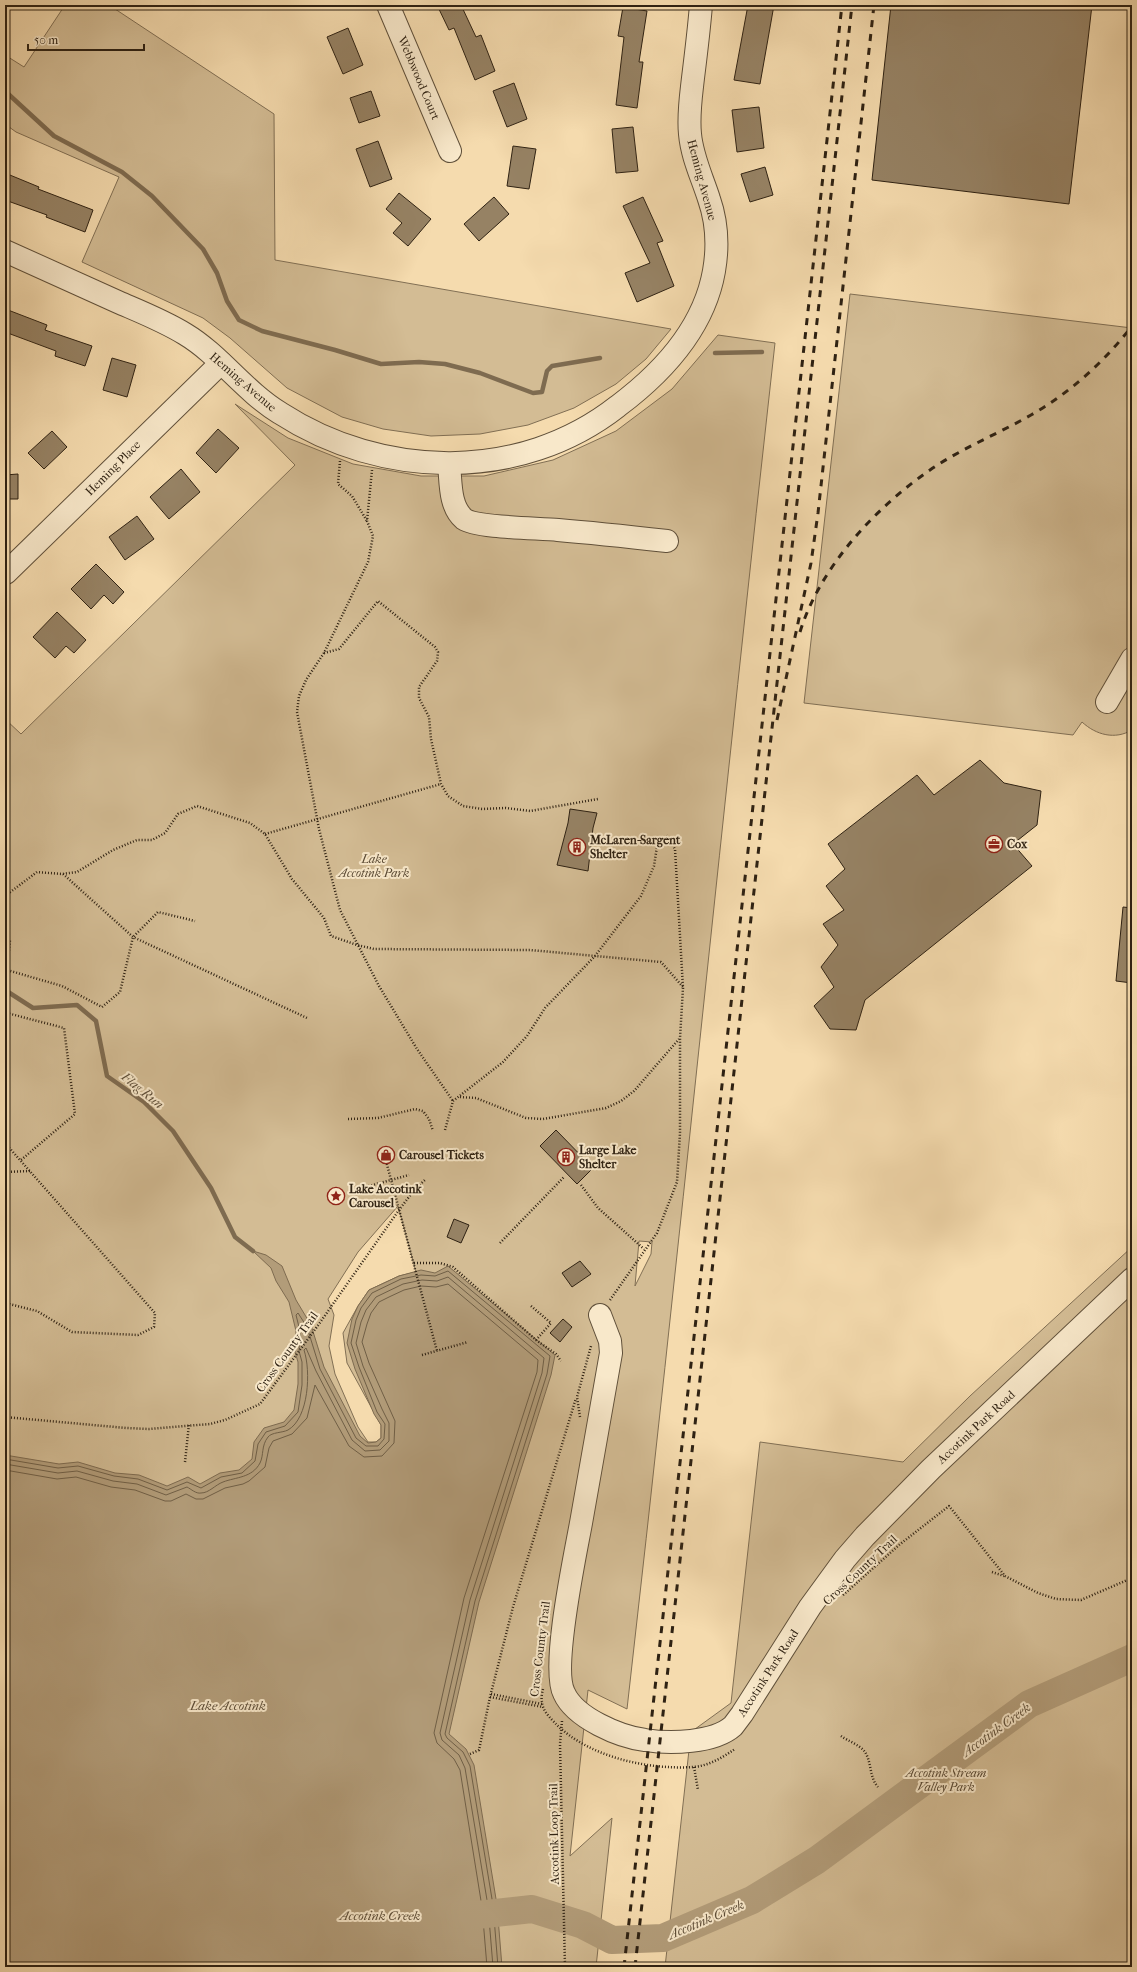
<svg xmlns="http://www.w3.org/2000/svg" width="1137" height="1972" font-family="'IM FELL French Canon',serif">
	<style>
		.green { fill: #d3bc94; stroke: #816f54; fill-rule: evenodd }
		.water { fill: #b29c79; stroke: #7e6b50 }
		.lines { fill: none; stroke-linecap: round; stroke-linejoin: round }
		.shore { stroke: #705f46; stroke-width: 1 }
		.stream { stroke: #7e6b50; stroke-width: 4.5 }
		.river { stroke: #b29c79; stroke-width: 28 }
		.building { fill: #968264; stroke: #2f2213 }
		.minor-casing { stroke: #60503a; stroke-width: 24 }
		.path { stroke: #2f2213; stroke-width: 2.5; stroke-dasharray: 1 2; stroke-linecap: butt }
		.minor { stroke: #f8e8ca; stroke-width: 22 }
		.rail { stroke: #2f2213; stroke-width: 3; stroke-dasharray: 7 7; stroke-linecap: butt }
		.labels { text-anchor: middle; stroke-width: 4; stroke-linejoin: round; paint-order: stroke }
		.street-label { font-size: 12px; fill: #2f2213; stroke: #f8e8ca }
		.poi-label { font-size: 12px; font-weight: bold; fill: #2f2213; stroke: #f8e8ca; text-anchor: start }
		.park-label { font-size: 12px; font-style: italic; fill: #584833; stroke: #f8e8ca }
		.water-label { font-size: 13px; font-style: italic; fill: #5d4d37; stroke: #f8e8ca }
	</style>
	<rect width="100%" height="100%" fill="#f5dbae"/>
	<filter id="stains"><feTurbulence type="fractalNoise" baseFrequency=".005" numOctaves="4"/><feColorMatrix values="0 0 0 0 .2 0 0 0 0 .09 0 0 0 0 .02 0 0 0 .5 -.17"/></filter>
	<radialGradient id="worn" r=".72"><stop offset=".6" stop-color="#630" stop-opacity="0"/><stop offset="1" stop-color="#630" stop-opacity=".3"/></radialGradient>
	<g class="green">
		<polygon points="65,5 109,5 274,114 275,260 671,329 646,359 616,384 574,408 528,425 480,434 431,436 383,429 342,417 287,388 230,338 203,318 82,262 119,177 16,132 5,124 5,55 24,67"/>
		<path d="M850,294L1132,328V730C1115,740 1096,735 1082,722L1073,735L804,703Z"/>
		<path d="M718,335L775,343C724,798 679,1254 627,1709L588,1690L570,1856L612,1818L596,1967H5V719L21,734L295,465L235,404L288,438L353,464L421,476H484L553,460L616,431L672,389ZM398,1206L416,1272L399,1276L369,1290L358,1306L343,1333L347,1363L381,1425V1438L376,1442H368L358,1427L335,1374L329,1346L334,1315L328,1299L358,1252ZM639,1241L652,1242L651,1254L635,1286Z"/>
		<polygon points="1132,1247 1132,1967 665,1967 691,1732 731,1703 760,1442 903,1462 970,1396"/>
	</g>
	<polygon class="water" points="253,1251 266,1255 282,1266 296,1300 311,1325 324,1367 360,1436 368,1443 376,1442 381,1438 381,1425 374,1414 355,1369 347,1343 352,1319 358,1306 369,1290 399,1276 421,1270 435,1273 448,1266 555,1355 551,1375 479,1602 449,1734 466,1749 474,1765 497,1905 502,1967 5,1967 5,1455 59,1464 78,1462 115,1473 139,1475 167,1486 188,1477 200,1484 220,1473 239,1470 252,1459 254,1442 264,1428 284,1422 294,1410 298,1384 298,1362 295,1352 296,1331 289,1302 276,1281 271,1268"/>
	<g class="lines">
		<g class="shore">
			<polyline points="5,1459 58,1468 78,1466 114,1476 138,1479 167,1490 187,1482 201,1488 221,1477 242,1473 255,1461 258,1444 266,1432 285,1426 298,1412 302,1385 302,1362 299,1351 300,1331 296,1315 298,1313 307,1327 320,1369 356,1438 366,1446 378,1446 384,1439 385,1424 377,1412 359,1367 351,1343 356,1320 361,1308 372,1293 401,1279 421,1275 435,1276 448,1271 550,1356 547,1374 475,1601 445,1734 447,1738 463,1752 470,1766 493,1905 498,1967"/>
			<path d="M5,1464L58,1473L77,1471L113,1481L137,1484L166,1495L187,1487C191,1489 196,1494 201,1493C209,1493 215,1485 223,1482C236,1477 252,1478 260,1463C264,1455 261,1446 268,1437C272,1432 282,1433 288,1430C309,1418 311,1371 304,1350L306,1348L316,1371L352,1440L365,1451L380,1450L389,1441V1423L382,1409L363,1366L356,1343L361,1322L366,1310L376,1297L403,1284L422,1280L437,1281L448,1277L544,1358L542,1373L470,1600L440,1733L442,1740L459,1755L465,1768L488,1906L493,1967"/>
			<polyline points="5,1470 57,1479 76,1477 111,1487 135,1490 165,1501 171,1501 186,1494 196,1499 203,1499 225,1488 243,1484 249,1481 265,1467 269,1448 273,1441 292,1434 307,1418 315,1385 349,1446 364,1457 382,1456 394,1443 395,1421 369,1363 362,1342 367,1324 371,1313 379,1302 389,1297 404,1290 421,1286 436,1287 448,1284 538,1360 537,1372 464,1598 434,1733 437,1743 454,1759 460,1770 482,1907 487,1967"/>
		</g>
		<g class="stream">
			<polyline points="5,91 54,136 122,172 152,196 203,249 217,273 227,301 239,320 262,331 335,350 381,364 419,362 445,364 480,373 533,393 542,392 547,371 552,366 600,358"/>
			<polyline points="715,353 762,352"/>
			<polyline points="5,990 33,1008 77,1005 96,1021 107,1076 144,1102 173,1131 211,1188 235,1237 253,1251"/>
		</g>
		<polyline class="river" points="459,1915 477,1915 532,1909 583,1925 612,1940 663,1938 752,1900 817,1860 1029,1704 1132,1658"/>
	</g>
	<g class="building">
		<polygon points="437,5 461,5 476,37 481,35 495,71 475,80 454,28 449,30"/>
		<polygon points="748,5 774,5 760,84 734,80"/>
		<polygon points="891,5 1092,5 1069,204 872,180"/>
		<polygon points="623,7 647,11 639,62 643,62 637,108 616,105 624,37 618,36"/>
		<polygon points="348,28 363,65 343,74 327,37"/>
		<polygon points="514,83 527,119 507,127 493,91"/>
		<polygon points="371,91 380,116 359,123 350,98"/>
		<polygon points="759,107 764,148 737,152 732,110"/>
		<polygon points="633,127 638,171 616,173 612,129"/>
		<polygon points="378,141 392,179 370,187 356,149"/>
		<polygon points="513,146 536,149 529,189 507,186"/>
		<polygon points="765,167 773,195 750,202 741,174"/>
		<polygon points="5,173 39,187 38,189 93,210 85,232 46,217 47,215 5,200"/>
		<polygon points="399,193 431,219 408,246 393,233 402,223 386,209"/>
		<polygon points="494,197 509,214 479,241 464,224"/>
		<polygon points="643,197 663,241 657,243 674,286 637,302 625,273 650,263 623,206"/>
		<polygon points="8,310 47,325 45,330 92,346 85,366 55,356 56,351 5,332 5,316"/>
		<polygon points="112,358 136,365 127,397 103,390"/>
		<polygon points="218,429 239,448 216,473 196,453"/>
		<polygon points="52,431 67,447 44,469 28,453"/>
		<polygon points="181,469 200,492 169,519 150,497"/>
		<polygon points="18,474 18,499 5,499 5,475"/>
		<polygon points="137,516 154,539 125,560 109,537"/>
		<polygon points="96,564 124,592 113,604 104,595 91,609 71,589"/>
		<polygon points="57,612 86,640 74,653 66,646 55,658 33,637"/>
		<polygon points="980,760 1004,783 1041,791 1037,825 1013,844 1032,866 865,1000 856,1030 830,1029 814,1006 834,987 821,967 838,945 823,924 844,910 826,886 845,869 828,844 917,775 934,795"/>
		<polygon points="570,809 597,813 593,828 588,871 557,865 568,823"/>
		<polygon points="1123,907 1132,908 1132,983 1116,981"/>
		<polygon points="556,1130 593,1168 577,1184 540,1146"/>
		<polygon points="454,1219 469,1225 461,1243 447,1237"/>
		<polygon points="580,1261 591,1274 572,1287 562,1273"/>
		<polygon points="563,1319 572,1327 560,1342 550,1333"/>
	</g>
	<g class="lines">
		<defs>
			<g id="minor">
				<polyline points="388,5 450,151"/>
				<path d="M5,251C43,268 81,285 118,302C141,312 164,321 185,334C220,355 244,391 280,413C382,479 520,483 618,406C662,373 704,328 714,271C718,248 717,222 709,199C702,177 692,157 690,134C688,115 691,96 693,78C696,54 699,29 701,5"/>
				<path d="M449,464C451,482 449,506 464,519C477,528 539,528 558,530C594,533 631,537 667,541"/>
				<polyline points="6,573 221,363"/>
				<polyline points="1107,702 1132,659"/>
				<path d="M600,1315L610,1341L611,1353C601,1410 591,1467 581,1523C575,1556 551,1668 564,1693C575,1718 620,1737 645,1740C670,1744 714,1743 733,1726C736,1722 739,1718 742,1714L810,1607L845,1559L865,1536L931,1469L1132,1279"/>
			</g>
		</defs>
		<use href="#minor" class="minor-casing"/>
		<g class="path">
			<polyline points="340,461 338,484 352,496 367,521"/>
			<polyline points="372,470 367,521 373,536 368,562 324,653 306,680 299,696 297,712 319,829 340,910 379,986 417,1049 453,1101"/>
			<polyline points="324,653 339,649 378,601 435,647 438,652 437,661 419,687 419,698 429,717 431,739 441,784 448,796 463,806 482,809 506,808 530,811 598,799"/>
			<polyline points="265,834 441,784"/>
			<polyline points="63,874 133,937 307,1018"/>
			<polyline points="5,896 37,872 62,874 77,872 113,850 137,840 152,840 165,833 178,814 197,806 250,823 265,834 292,879 324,918 331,936 357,945 374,949 530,950 661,962 683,987"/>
			<polyline points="5,938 10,940 7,970 62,986 102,1007 120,992 133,937 158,912 195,921"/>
			<polyline points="5,1010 7,1013 64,1028 75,1114 21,1160"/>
			<polyline points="460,1097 476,1098 526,1118 543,1119 606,1108 621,1101 634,1091 679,1039"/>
			<polyline points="348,1119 378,1118 415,1109 423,1111 429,1119 433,1131"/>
			<polyline points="445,1130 453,1101 503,1062 527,1036 545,1008 595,956 641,896 654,866 658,840"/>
			<polyline points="5,1143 155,1313 154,1327 138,1335 72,1332 37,1311 5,1303"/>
			<polyline points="386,1161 437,1351"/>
			<polyline points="5,1172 30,1171"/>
			<polyline points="581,1185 598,1208 644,1249"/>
			<polyline points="351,1191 409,1175"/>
			<polyline points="500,1243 564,1177"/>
			<polyline points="414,1263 440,1263 453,1267 536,1340 556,1354 561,1361"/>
			<polyline points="610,1300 657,1233 677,1182 680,1133 680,1038 683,988 675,849 667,835"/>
			<polyline points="531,1306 551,1323 536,1340"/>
			<polyline points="422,1355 468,1342"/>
			<polyline points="5,1417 126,1428 149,1429 210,1424 225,1420 260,1404 319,1324 399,1210 415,1189 426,1179"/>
			<polyline points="580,1417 577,1397 591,1346"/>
			<polyline points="185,1462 189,1424"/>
			<polyline points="992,1572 1004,1576"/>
			<polyline points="843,1595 899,1545 949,1506 1005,1576 1038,1593 1056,1599 1081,1600 1132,1578"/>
			<path d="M543,1689C542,1693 541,1698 542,1702C542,1710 551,1719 556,1724C589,1757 648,1770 693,1767C709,1766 723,1757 735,1749"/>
			<polyline points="491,1694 542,1704"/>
			<polyline points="490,1697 543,1707"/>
			<polyline points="562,1721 560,1744 565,1967"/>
			<path d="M841,1736C848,1741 860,1745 865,1752C872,1763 869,1777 878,1787"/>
			<polyline points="470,1754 479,1750 490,1697 513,1607 576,1398"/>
			<polyline points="694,1767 698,1790"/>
		</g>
		<use href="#minor" class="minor"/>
		<g class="rail">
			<path d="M800,632C820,567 875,508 930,470C962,448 998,434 1031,415C1071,392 1104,362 1132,326"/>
			<polyline points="777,720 811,563 818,513 874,5"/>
			<polyline points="624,1967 842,5"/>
			<polyline points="635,1967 852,5"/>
		</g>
	</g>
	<defs>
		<symbol id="office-ring" viewBox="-11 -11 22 22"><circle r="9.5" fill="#f8e8ca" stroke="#8f2418" stroke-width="1.5"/><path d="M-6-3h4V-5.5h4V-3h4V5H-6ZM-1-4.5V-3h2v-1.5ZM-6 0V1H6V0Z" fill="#8f2418"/></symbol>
		<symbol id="building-ring" viewBox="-11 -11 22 22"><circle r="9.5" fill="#f8e8ca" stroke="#8f2418" stroke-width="1.5"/><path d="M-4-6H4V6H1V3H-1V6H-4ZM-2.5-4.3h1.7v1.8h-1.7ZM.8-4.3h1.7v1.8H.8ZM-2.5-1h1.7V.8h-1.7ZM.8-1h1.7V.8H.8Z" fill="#8f2418"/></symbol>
		<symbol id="shop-ring" viewBox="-11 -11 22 22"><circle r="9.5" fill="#f8e8ca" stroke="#8f2418" stroke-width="1.5"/><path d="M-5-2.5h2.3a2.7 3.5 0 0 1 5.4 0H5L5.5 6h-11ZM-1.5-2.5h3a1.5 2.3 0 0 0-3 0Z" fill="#8f2418"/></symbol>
		<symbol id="sight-ring" viewBox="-11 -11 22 22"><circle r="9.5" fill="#f8e8ca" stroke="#8f2418" stroke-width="1.5"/><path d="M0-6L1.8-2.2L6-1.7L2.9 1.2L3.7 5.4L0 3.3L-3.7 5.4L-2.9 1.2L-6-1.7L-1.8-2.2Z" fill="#8f2418"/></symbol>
	</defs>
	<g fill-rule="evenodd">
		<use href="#office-ring" x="984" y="834" width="20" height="20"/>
		<use href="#building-ring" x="567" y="837" width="20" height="20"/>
		<use href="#shop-ring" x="376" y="1145" width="20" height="20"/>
		<use href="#building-ring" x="556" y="1147" width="20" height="20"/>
		<use href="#sight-ring" x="326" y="1186" width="20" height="20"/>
	</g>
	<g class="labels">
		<g class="street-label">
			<text transform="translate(419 78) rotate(67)" y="4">Webbwood Court</text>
			<text transform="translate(702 180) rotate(75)" y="4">Heming Avenue</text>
			<text transform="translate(243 382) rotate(41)" y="4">Heming Avenue</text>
			<text transform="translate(113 468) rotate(-45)" y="4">Heming Place</text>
			<text transform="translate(287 1352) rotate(-54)" y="4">Cross County Trail</text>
			<text transform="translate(976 1427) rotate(-43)" y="4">Accotink Park Road</text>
			<text transform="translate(860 1570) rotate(-43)" y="4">Cross County Trail</text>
			<text transform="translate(540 1649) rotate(-83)" y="4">Cross County Trail</text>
			<text transform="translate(768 1673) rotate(-57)" y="4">Accotink Park Road</text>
			<text transform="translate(554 1834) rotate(-91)" y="4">Accotink Loop Trail</text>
		</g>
		<g class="poi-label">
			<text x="590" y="844">McLaren-Sargent<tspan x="590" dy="14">Shelter</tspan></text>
			<text x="1007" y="848">Cox</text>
			<text x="579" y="1154">Large Lake<tspan x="579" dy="14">Shelter</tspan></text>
			<text x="399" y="1159">Carousel Tickets</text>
			<text x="349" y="1193">Lake Accotink<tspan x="349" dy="14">Carousel</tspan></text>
		</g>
		<g class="park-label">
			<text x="374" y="863">Lake<tspan x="374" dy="14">Accotink Park</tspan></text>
			<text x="946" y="1777">Accotink Stream<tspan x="946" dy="14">Valley Park</tspan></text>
		</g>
		<g class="water-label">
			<text transform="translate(143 1090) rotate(39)" y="5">Flag Run</text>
			<text x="228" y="1710">Lake Accotink</text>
			<text transform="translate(996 1729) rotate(-36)" y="5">Accotink Creek</text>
			<text x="380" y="1920">Accotink Creek</text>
			<text transform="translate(706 1919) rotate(-23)" y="5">Accotink Creek</text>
		</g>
	</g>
	<rect width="1137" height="1972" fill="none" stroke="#f5dbae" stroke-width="20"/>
	<rect x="6" y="6" width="1125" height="1960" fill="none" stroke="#2f2213" stroke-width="2"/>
	<rect x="10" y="10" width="1117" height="1952" fill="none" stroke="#2f2213"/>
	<path d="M28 44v6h116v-6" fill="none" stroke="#2f2213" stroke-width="2"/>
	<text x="34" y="44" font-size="12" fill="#2f2213" stroke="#f8e8ca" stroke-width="3" paint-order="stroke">50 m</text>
	<rect width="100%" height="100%" filter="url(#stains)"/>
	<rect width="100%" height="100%" fill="url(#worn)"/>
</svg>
